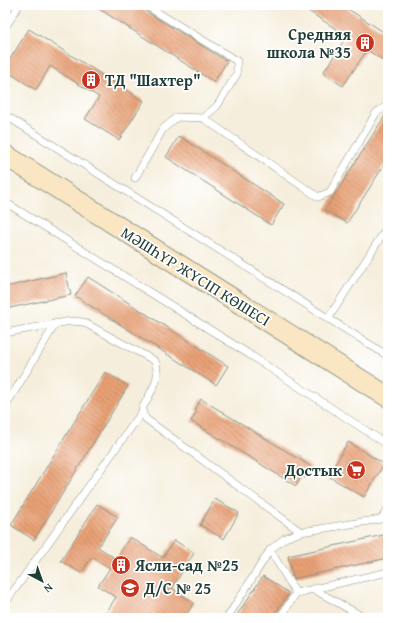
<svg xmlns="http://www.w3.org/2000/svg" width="393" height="623" font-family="'Gentium Book Plus',serif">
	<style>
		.building { fill: url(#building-back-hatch) }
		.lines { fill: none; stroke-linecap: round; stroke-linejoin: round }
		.service-casing { stroke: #8a9688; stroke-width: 8 }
		.secondary-casing { stroke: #8a9688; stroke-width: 22 }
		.service { stroke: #fff; stroke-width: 7 }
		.secondary { stroke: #fbe6c3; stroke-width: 20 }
		.labels { text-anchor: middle; stroke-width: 3.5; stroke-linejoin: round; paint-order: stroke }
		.poi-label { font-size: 16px; font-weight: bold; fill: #1f3d34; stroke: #fff; text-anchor: start }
		.street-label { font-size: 16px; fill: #1f3d34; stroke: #fff }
	</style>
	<defs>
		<pattern id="building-back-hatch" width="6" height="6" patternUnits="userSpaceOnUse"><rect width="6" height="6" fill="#e9a075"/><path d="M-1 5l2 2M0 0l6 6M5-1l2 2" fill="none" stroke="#bc8461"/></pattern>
	</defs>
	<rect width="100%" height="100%" fill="#fff"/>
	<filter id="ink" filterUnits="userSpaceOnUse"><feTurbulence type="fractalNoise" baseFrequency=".025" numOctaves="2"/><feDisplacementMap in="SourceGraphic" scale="8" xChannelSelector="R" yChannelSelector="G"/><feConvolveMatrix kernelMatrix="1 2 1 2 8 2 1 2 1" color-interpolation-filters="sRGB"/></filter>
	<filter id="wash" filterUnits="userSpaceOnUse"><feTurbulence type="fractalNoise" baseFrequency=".012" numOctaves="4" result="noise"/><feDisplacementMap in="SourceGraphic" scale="16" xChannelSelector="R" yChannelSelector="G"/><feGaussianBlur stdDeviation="0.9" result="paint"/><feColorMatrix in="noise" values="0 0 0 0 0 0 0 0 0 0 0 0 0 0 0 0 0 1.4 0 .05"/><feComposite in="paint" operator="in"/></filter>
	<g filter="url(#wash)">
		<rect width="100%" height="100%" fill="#f6eedc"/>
		<g id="blocks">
			<g class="building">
				<polygon points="93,5 140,5 142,9 227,61 214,82"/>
				<polygon points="299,5 342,5 388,35 388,55 384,61 367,50 343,86 323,73 347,36"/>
				<polygon points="29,29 144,101 119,140 85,119 99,97 50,66 36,90 5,70 5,67"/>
				<polygon points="388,111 388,159 347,223 325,210"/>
				<polygon points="179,136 284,204 271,225 166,157"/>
				<polygon points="66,273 71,295 5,309 5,287"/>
				<polygon points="88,277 228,366 216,385 75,296"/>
				<polygon points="105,372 128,386 34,540 11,525"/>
				<polygon points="201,399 312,467 305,478 302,476 296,486 191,421 197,411 195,410"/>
				<polygon points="348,442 384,464 364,497 328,476"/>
				<polygon points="215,499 239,513 224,539 200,525"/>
				<polygon points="97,504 118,517 98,547 116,559 130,537 163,558 174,540 194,553 172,588 194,603 184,618 103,618 116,597 98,586 110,568 92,557 81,573 61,561"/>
				<polygon points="388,534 388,558 293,579 288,556"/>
				<polygon points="263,576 289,593 272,618 235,618"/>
			</g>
		</g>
	</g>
	<g filter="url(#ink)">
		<use href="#blocks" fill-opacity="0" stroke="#8a9688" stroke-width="1"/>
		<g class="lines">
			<defs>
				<g id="service">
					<polyline points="5,28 19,5"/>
					<polyline points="5,115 388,356"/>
					<polyline points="203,118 318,197 330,192 376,113 388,105"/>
					<polyline points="135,178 163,129 177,117 203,118 217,106 237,74 237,61 145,5"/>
					<polyline points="5,202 244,351 388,445"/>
					<polyline points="328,319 388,226"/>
					<path d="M5,333L71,321L83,322L155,361C162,379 151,391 143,407L142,412L146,419L301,532"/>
					<polyline points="5,407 56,323"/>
					<polyline points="270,550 296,593"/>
					<polyline points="315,590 365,618"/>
					<polyline points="5,603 142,412"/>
					<polyline points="227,618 270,550 285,538 301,532 381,519 388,509"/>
					<polyline points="280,618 296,593 388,572"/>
				</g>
				<polyline id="secondary" points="5,155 388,397"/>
			</defs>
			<use href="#service" class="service-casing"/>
			<use href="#secondary" class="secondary-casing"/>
			<use href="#service" class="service"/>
			<use href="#secondary" class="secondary"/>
		</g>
	</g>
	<defs>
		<symbol id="building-disc" viewBox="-11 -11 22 22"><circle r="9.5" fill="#c8321e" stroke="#fff"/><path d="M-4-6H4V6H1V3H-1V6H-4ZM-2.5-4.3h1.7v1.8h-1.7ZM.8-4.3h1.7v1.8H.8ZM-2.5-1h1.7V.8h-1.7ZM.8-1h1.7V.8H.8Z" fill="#fff"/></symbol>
		<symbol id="supermarket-disc" viewBox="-11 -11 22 22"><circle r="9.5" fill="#c8321e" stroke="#fff"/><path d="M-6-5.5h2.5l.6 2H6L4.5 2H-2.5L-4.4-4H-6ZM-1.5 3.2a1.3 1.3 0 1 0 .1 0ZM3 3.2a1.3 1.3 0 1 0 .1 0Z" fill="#fff"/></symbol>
		<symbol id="school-disc" viewBox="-11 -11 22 22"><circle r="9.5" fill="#c8321e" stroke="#fff"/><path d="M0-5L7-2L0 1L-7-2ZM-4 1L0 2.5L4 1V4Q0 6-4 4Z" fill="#fff"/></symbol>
	</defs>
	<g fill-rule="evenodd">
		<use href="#building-disc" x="354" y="32" width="22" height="22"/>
		<use href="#building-disc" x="80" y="69" width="22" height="22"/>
		<use href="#supermarket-disc" x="345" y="459" width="22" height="22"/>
		<use href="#building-disc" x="110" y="554" width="22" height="22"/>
		<use href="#school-disc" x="119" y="577" width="22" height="22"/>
	</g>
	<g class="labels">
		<g class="poi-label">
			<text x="351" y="40" text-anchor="end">Средняя<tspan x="351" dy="18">школа №35</tspan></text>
			<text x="105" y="86">ТД "Шахтер"</text>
			<text x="342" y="476" text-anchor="end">Достык</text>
			<text x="135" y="571">Ясли-сад №25</text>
			<text x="144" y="594">Д/С № 25</text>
		</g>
		<g class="street-label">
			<text transform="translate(196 276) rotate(32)" y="6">МӘШҺҮР ЖҮСІП КӨШЕСІ</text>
		</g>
	</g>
	<rect width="393" height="623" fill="none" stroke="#fff" stroke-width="20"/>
	<g transform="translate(42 581) rotate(139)" stroke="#ffffff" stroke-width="3" paint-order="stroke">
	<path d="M0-3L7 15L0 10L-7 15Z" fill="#1f3d34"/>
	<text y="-6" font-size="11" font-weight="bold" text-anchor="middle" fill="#1f3d34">N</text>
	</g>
</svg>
